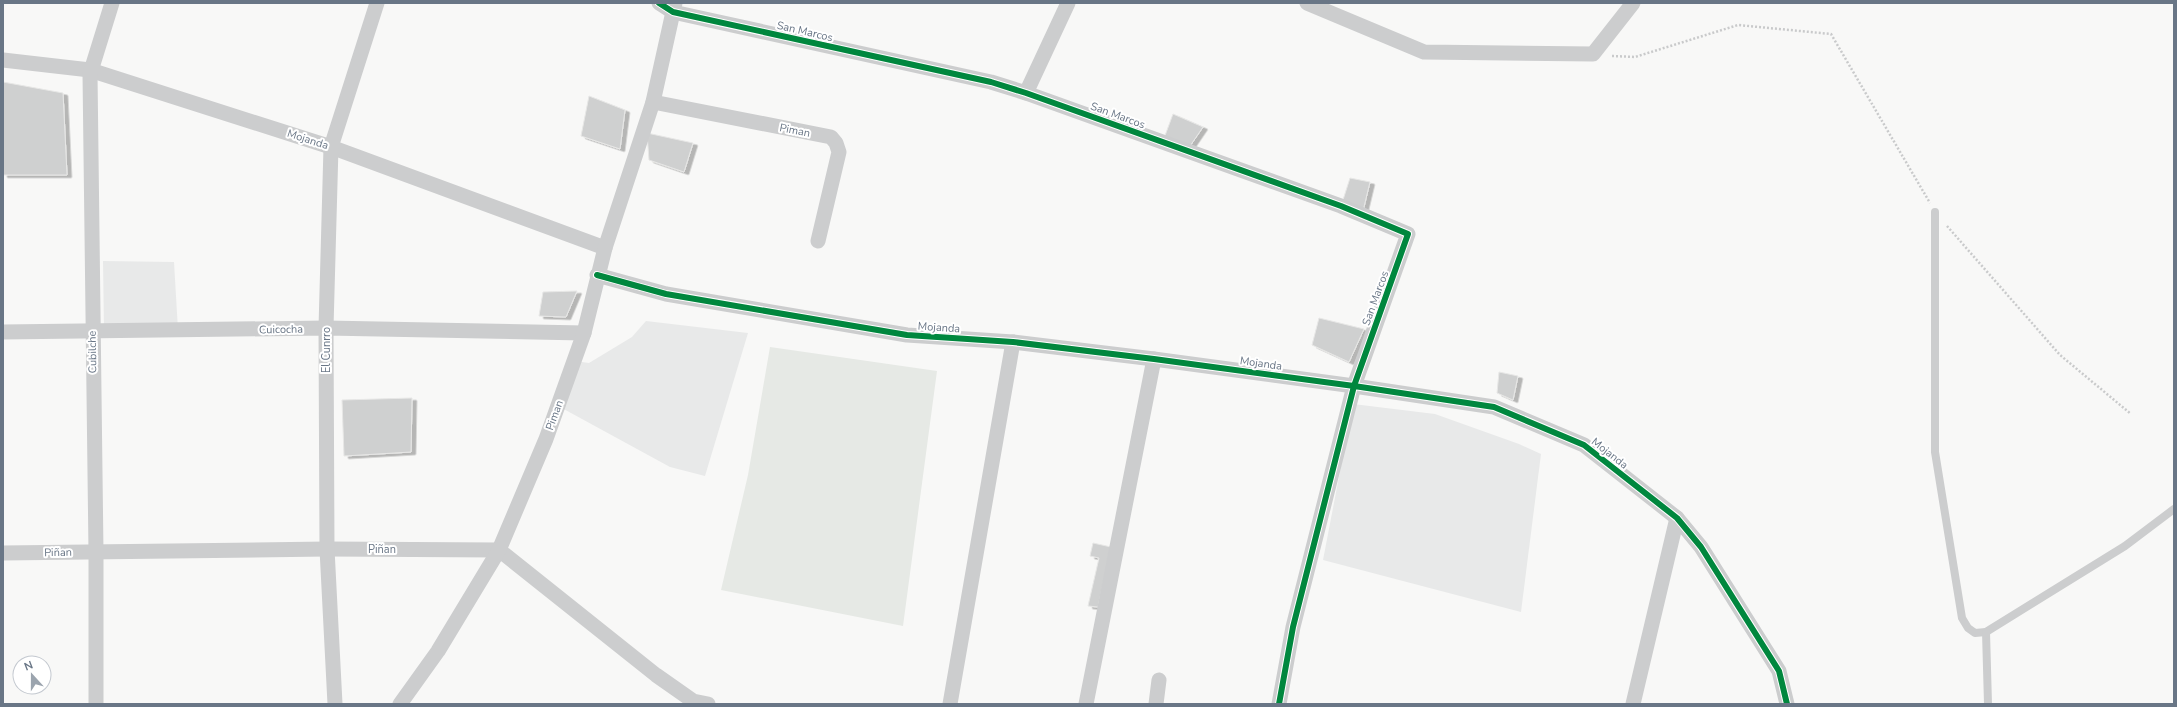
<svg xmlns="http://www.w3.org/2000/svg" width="2177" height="707" font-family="'Nunito Sans',sans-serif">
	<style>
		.built { fill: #e8e9e9 }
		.green { fill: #e6e9e5 }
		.building { fill: #cfd0d0; stroke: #e7e7e6; filter: url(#shadow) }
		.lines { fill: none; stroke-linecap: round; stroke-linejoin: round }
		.path { stroke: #c9cacb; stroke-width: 2.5; stroke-dasharray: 2 2; stroke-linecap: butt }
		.service { stroke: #cccdce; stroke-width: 8 }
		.minor { stroke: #cccdce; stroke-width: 15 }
		.cycleway-casing { stroke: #fff; stroke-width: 8 }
		.cycleway { stroke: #00873e; stroke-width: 6 }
		.labels { text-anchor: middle; stroke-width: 4; stroke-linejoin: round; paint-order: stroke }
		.street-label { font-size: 11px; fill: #697686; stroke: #fff }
	</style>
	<defs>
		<filter id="shadow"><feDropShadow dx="4.5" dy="2.5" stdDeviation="0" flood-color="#0004"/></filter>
	</defs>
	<rect width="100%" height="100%" fill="#f8f8f7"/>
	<g class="built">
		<polygon points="103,261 174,262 178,330 104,331"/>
		<polygon points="646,321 748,333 705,476 670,467 560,407 575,361 589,363 632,337"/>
		<polygon points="1353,404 1435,414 1519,444 1541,454 1521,612 1323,560"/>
	</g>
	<polygon class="green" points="770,347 937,371 903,626 721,590 748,475"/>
	<g class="building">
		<polygon points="3,82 63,93 67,175 3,175"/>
		<polygon points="589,96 625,110 620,149 581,136"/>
		<polygon points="1173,114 1203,127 1188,149 1163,141"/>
		<polygon points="647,133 693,143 684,172 649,160"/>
		<polygon points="1350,178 1370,182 1363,211 1342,203"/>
		<polygon points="577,291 566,317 539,316 543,292"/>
		<polygon points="1319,318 1364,329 1349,362 1312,345"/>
		<polygon points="1499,372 1518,376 1513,400 1497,393"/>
		<polygon points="412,398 411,452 344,456 342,400"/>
		<polygon points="1093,543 1111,547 1098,607 1088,606 1099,558 1090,556"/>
	</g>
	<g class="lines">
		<g class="path">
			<polyline points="1612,56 1635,57 1738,25 1831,34 1930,203"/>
			<polyline points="1947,226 2060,355 2131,414"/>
		</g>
		<g class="service">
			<polyline points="1935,212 1935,452 1962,618 1968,628 1975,633 1986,632 2125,546 2174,509"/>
			<polyline points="1986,632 1988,704"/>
		</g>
		<g class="minor">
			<polyline points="659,3 673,12 991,82 1026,93 1341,206 1408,234 1354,386 1293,627 1279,704"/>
			<polyline points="1307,3 1424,52 1593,54 1633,3"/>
			<polyline points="3,60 90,70 331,147 605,248"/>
			<polyline points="1026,93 1068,3"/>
			<polyline points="653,102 831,137 836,143 839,152 818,241"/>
			<polyline points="597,275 666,294 907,335 1013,342 1154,359 1354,386 1494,407 1584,445 1677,518 1701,547 1779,671 1787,704"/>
			<polyline points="3,332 326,328 584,333"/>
			<polyline points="3,553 327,549 499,550 656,675 693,701 708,704"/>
			<polyline points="96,704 96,552 90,74 112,3"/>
			<polyline points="335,704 327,549 326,328 331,147 377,3"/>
			<polyline points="400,704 438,651 499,550 546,439 584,333 605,248 653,102 675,3"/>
			<polyline points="950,704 1013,342"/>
			<polyline points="1086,704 1154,359"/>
			<polyline points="1156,704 1159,680"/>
			<polyline points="1633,704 1677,518"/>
		</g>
		<defs>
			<g id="cycleway">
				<polyline points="659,3 673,12 991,82 1026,93 1341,206 1408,234 1354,386 1293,627 1279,704"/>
				<polyline points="597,275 666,294 907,335 1013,342 1154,359 1354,386 1494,407 1584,445 1677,518 1701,547 1779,671 1787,704"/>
			</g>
		</defs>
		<use href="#cycleway" class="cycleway-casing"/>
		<use href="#cycleway" class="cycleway"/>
	</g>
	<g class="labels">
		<g class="street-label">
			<text transform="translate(805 31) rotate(13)" y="4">San Marcos</text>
			<text transform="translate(1118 115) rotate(20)" y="4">San Marcos</text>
			<text transform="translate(795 130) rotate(11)" y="4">Piman</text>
			<text transform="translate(308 139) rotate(18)" y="4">Mojanda</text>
			<text transform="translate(1375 298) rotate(-70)" y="4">San Marcos</text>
			<text transform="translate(939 327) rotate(4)" y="4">Mojanda</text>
			<text transform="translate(281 329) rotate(-1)" y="4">Cuicocha</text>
			<text transform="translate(326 350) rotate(-90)" y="4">El Cunrro</text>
			<text transform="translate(92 352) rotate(-91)" y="4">Cubilche</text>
			<text transform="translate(1261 363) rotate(8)" y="4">Mojanda</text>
			<text transform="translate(554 415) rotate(-70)" y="4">Piman</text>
			<text transform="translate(1610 453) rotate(38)" y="4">Mojanda</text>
			<text x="382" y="553">Piñan</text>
			<text transform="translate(58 552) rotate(-1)" y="4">Piñan</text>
		</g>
	</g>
	<rect width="2177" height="707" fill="none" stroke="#697686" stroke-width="8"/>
	<g transform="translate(32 675) rotate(339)"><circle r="19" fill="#ffffff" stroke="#c3c8cf"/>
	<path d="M0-3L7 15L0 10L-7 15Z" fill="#9ba4ae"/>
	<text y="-6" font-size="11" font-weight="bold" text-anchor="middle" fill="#697686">N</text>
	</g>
</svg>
